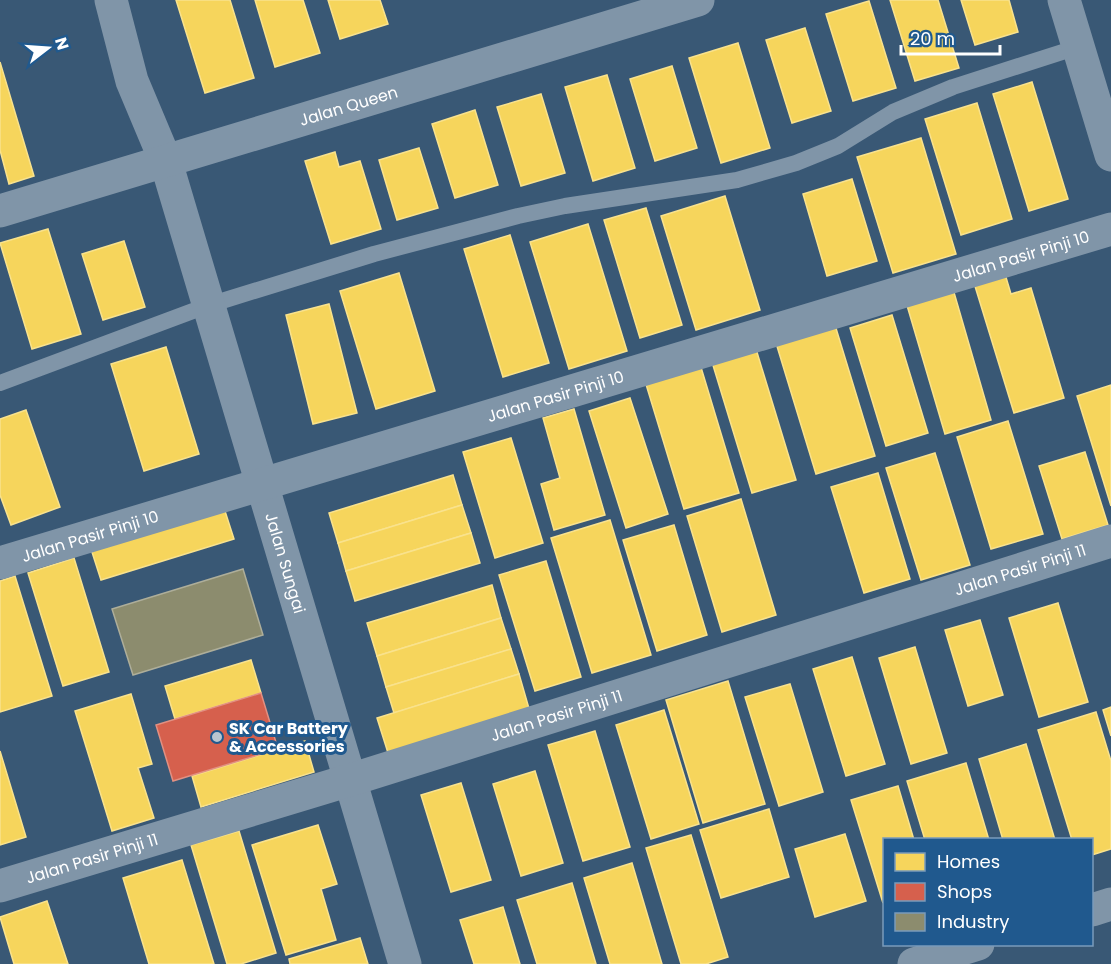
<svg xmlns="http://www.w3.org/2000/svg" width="1111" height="964" font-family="Poppins,sans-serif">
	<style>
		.homes { fill: #f6d55c; stroke: #f9e28d; stroke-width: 1.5 }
		.shops { fill: #d6604d; stroke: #e29082; stroke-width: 1.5 }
		.industry { fill: #8c8c6e; stroke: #aeae9a; stroke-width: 1.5 }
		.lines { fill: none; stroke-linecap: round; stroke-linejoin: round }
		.lane { stroke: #8095a8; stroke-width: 16 }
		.street { stroke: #8095a8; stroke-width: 33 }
		.poi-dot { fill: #bac5cf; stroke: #20598e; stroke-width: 2 }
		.labels { text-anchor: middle; stroke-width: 6; stroke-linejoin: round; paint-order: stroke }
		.street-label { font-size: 16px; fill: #fff; stroke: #20598e }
		.poi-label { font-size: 16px; font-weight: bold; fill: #fff; stroke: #20598e; text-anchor: start }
	</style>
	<rect width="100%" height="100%" fill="#395875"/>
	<g class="homes">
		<polygon points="176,0 230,0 254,78 205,93"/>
		<polygon points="255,0 303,0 320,53 275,67"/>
		<polygon points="328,0 380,0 388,24 340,39"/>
		<polygon points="890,0 938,0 959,68 915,81"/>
		<polygon points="961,0 1009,0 1018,32 975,45"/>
		<polygon points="869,1 896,88 853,101 826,14"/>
		<polygon points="805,28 831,111 792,123 766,40"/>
		<polygon points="738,43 770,148 721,163 689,58"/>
		<polygon points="0,62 34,176 9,184 0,150"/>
		<polygon points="672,66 697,148 655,161 630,79"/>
		<polygon points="607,75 635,168 593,181 565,87"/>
		<polygon points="1032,82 1068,199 1029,211 993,94"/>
		<polygon points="541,94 565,173 521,186 497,107"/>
		<polygon points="977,103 1012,219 961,235 925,119"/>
		<polygon points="475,110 498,185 455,198 432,124"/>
		<polygon points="921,138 956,254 893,273 857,157"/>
		<polygon points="419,148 438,208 397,220 379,160"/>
		<polygon points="335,152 339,167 360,161 381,229 331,244 305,161"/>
		<polygon points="852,179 877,261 827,276 803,194"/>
		<polygon points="725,196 760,310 696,330 661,216"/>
		<polygon points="646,208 682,325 640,338 604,220"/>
		<polygon points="588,224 627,351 569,369 530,242"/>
		<polygon points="48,229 81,334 32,349 0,243"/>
		<polygon points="510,235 549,363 503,377 464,249"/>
		<polygon points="124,241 145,307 103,320 82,254"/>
		<polygon points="399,273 435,391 376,409 340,291"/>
		<polygon points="1005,274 1011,294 1031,288 1064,398 1014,413 974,283"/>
		<polygon points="953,289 991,420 945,434 906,302"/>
		<polygon points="329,304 357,413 313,424 286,315"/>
		<polygon points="892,315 928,433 886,446 850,328"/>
		<polygon points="835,325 875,456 816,474 776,343"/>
		<polygon points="166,347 199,454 144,471 111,364"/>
		<polygon points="756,349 796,480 752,493 712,362"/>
		<polygon points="700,364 739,493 684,509 645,381"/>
		<polygon points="1111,385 1111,506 1077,396"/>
		<polygon points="630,398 668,514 626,528 589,411"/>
		<polygon points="574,409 605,515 554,530 541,484 560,478 543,418"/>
		<polygon points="26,410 60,507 11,525 0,495 0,419"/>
		<polygon points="1008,421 1043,534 991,549 957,437"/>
		<polygon points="511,438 543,543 495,558 463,452"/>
		<polygon points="1085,452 1108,525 1062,539 1039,466"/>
		<polygon points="935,453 970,565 921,580 886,468"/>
		<polygon points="878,473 910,579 864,593 831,487"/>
		<polygon points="453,475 462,505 338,543 329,513"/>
		<polygon points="741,499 776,615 722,632 687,516"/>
		<polygon points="462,505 471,533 346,571 338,543"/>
		<polygon points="224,508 234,539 101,580 91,549"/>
		<polygon points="610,520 651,655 592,673 551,538"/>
		<polygon points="674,525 707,635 657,651 623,540"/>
		<polygon points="471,533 480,563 355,601 346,571"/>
		<polygon points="74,558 109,672 63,686 28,573"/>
		<polygon points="546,561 581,677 535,691 499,575"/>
		<polygon points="15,576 52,696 0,712 0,581"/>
		<polygon points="492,585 501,618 377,656 367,623"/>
		<polygon points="1058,603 1088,702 1039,717 1009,618"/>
		<polygon points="501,618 511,649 386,687 377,656"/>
		<polygon points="980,620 1003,695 968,706 945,630"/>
		<polygon points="915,647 947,753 911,764 879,658"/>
		<polygon points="511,649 519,674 394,713 386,687"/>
		<polygon points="852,657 885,764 846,776 813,669"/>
		<polygon points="251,660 261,693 175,719 165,686"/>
		<polygon points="519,674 530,712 389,756 377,718"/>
		<polygon points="728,681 765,804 703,823 666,700"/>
		<polygon points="790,684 823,792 779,806 745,697"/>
		<polygon points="131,694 152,764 138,768 154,818 112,831 75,711"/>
		<polygon points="1111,707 1111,736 1103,710"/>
		<polygon points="664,710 699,824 651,839 616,725"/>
		<polygon points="1096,712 1111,761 1111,849 1092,855 1092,840 1072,840 1038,730"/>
		<polygon points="595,731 630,847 583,861 548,745"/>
		<polygon points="305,741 314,772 201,807 192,776"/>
		<polygon points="1026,744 1055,840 1003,840 979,759"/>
		<polygon points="0,751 26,837 0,845"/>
		<polygon points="966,763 989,840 925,840 907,781"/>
		<polygon points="535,771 563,863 521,876 493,784"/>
		<polygon points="461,783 491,880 451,892 421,795"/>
		<polygon points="898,786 914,840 884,840 883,903 851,800"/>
		<polygon points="769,809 789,877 721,898 700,830"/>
		<polygon points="318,825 337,884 321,889 336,940 286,955 252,845"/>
		<polygon points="239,831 276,953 241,964 227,964 191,845"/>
		<polygon points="845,834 866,901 815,917 795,849"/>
		<polygon points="691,835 728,957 706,964 681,964 646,848"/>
		<polygon points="182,860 214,964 149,964 123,878"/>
		<polygon points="632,863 662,964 610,964 584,878"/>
		<polygon points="572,883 596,964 537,964 517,900"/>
		<polygon points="47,901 68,964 14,964 0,917"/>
		<polygon points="503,907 520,964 474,964 460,920"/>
		<polygon points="360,938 368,964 290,964 289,959"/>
	</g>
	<polygon class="shops" points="261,693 278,749 173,781 156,725"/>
	<polygon class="industry" points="243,569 263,635 133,675 112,609"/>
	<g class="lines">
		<polyline class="lane" points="0,383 209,305 374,254 518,216 565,206 737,180 796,163 838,146 893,112 953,87 1078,47"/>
		<g class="street">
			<path id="s1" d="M111,0L132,81L166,162L405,964"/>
			<polyline points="1064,0 1111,155"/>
			<path id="s2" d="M0,211L698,0"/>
			<path id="s3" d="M0,563L1111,229"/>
			<path id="s4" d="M0,886L350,780L1111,541"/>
			<polyline points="1092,910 1111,904"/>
			<polyline points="914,964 978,944"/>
		</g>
	</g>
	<circle class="poi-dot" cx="217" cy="737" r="6"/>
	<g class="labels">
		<g class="street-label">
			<text dy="6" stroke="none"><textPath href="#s2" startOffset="364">Jalan Queen</textPath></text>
			<text dy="6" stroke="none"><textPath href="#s3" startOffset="1066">Jalan Pasir Pinji 10</textPath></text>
			<text dy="6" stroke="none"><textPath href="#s3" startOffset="580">Jalan Pasir Pinji 10</textPath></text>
			<text dy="6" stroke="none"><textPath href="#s3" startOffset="94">Jalan Pasir Pinji 10</textPath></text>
			<text dy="6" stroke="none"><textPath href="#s1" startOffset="590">Jalan Sungai</textPath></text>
			<text dy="6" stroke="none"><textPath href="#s4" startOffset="1068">Jalan Pasir Pinji 11</textPath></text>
			<text dy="6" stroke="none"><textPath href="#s4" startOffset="582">Jalan Pasir Pinji 11</textPath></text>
			<text dy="6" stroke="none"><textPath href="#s4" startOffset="96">Jalan Pasir Pinji 11</textPath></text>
		</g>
		<g class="poi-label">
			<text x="229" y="734">SK Car Battery<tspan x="229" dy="18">&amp; Accessories</tspan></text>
		</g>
	</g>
	<rect x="883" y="838" width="210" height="108" fill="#20598e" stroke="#799bbb" stroke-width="1.5"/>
	<rect x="895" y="853" width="30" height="18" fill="#f6d55c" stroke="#799bbb" stroke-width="1.5"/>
	<text x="937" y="868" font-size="18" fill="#ffffff">Homes</text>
	<rect x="895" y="883" width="30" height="18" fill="#d6604d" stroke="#799bbb" stroke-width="1.5"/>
	<text x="937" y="898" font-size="18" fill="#ffffff">Shops</text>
	<rect x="895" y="913" width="30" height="18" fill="#8c8c6e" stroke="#799bbb" stroke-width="1.5"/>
	<text x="937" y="928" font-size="18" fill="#ffffff">Industry</text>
	<g transform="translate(48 48) rotate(73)" stroke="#20598e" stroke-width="4.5" paint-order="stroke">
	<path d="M0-4.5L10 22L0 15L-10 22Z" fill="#ffffff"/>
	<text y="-9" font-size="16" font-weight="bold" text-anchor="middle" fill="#ffffff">N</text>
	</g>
	<path d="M901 45v9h99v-9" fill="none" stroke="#ffffff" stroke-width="3"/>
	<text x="910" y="45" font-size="18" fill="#ffffff" stroke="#20598e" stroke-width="4.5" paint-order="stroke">20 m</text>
</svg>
